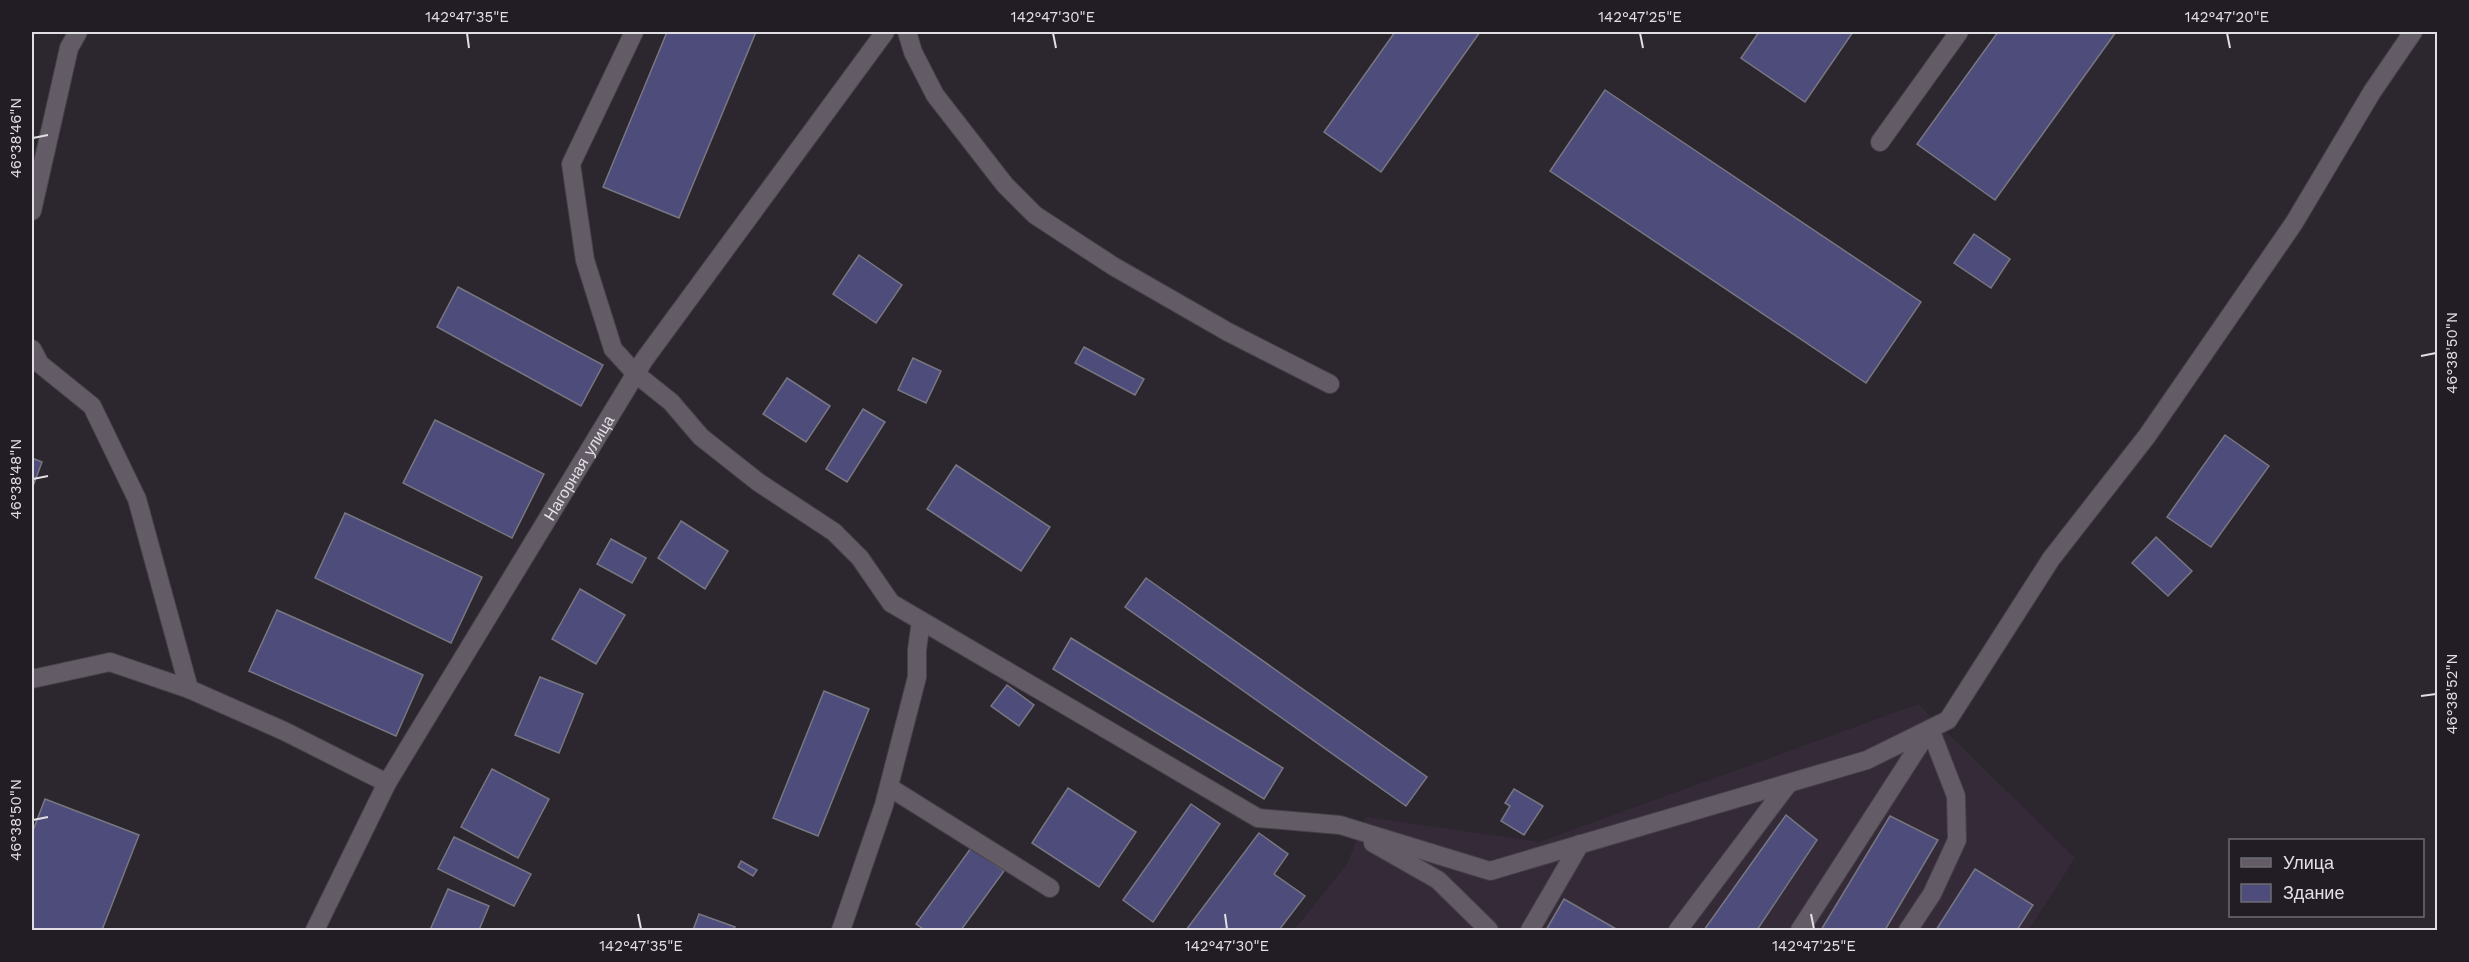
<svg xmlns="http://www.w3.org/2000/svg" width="2469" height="962" font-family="'Work Sans',sans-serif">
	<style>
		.built { fill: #342a38 }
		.building { fill: #4e4c7b; stroke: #777782; stroke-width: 1.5 }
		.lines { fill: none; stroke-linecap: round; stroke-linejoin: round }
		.lane-casing { stroke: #454148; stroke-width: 20 }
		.street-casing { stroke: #454148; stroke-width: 20 }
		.secondary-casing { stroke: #454148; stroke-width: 20 }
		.lane { stroke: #635c66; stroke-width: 18 }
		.street { stroke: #635c66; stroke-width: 18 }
		.secondary { stroke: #635c66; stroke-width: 18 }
		.ticks { fill: none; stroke: #e2dfe4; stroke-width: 2 }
		.labels { text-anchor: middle; stroke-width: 5; stroke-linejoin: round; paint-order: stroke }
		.street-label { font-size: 16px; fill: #e2dfe4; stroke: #221d25 }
		.neatline { fill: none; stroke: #e2dfe4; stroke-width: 2 }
		.ticks-label { font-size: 15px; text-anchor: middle; fill: #e2dfe4 }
	</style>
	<rect width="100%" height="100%" fill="#2c262e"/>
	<polygon class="built" points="1918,704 2075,858 2029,930 1294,930 1347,864 1366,817 1539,842"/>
	<g class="building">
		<polygon points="667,32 756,32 679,218 603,187"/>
		<polygon points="1395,32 1480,32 1381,172 1324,132"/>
		<polygon points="1759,32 1853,32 1805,102 1741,58"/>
		<polygon points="1998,32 2116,32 1995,200 1917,144"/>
		<polygon points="1605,90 1921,302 1866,383 1550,171"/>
		<polygon points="1974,234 2010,259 1991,288 1954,263"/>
		<polygon points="859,255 902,285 876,323 833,294"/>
		<polygon points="458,287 603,365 581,406 437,327"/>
		<polygon points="1084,347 1144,379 1135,395 1075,363"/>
		<polygon points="913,358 941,371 926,403 898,390"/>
		<polygon points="787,378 830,406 806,442 763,414"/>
		<polygon points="863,409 885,422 847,482 826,469"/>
		<polygon points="435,420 544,474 512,538 403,483"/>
		<polygon points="2225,435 2269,466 2211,547 2167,517"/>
		<polygon points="32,458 42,462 32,489"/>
		<polygon points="956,465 1050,527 1021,571 927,509"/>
		<polygon points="345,513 482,577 451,643 315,578"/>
		<polygon points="681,521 728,551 705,589 658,558"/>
		<polygon points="2156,537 2192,571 2168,596 2132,563"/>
		<polygon points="611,539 646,558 632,583 597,564"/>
		<polygon points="1146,578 1427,777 1406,806 1125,607"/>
		<polygon points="580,589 625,615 596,664 552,639"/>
		<polygon points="277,610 423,675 396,736 249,671"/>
		<polygon points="1071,638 1283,768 1264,799 1053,669"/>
		<polygon points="540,677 583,694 559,753 515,735"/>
		<polygon points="1007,685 1034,705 1019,726 991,706"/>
		<polygon points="824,691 869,709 818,836 773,818"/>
		<polygon points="492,769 549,799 518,858 461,827"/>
		<polygon points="1068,788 1136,832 1099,887 1032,843"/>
		<polygon points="1514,789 1543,806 1524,835 1501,821 1510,806 1505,803"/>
		<polygon points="45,799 139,835 102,930 32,930 32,833"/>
		<polygon points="1191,804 1220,824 1153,922 1123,900"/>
		<polygon points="1786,815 1817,840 1757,930 1704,930"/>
		<polygon points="1890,816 1938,840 1885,930 1821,930"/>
		<polygon points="1259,833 1288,854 1274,874 1305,896 1279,930 1186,930"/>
		<polygon points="454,837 531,874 514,906 438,869"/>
		<polygon points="971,848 1004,871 961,930 925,930 916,924"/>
		<polygon points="741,861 757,870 753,876 738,867"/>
		<polygon points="1975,869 2033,905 2017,930 1936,930"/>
		<polygon points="448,889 489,906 479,930 430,930"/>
		<polygon points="1564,899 1618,930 1546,930"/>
		<polygon points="699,914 735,927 733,930 693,930"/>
	</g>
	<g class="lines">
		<defs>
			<g id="lane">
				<polyline points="634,32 571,164 585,260 613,349 636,374 671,402 701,437 758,482 834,532 860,558 891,603 1258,818 1340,825 1490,871 1867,760 1948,720 2051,559 2147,436 2294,223 2372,92 2413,32"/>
				<polyline points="907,32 913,52 935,95 1005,185 1035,215 1113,266 1228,332 1330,384"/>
				<polyline points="1880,142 1959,32"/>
				<polyline points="889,787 1050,888"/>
				<polyline points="1373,843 1438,880 1489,930"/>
				<polyline points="841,930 884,805 917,677 917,650 921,621"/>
				<polyline points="1530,930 1580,844"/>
				<polyline points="1678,930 1788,784"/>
				<polyline points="1800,930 1929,730"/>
				<polyline points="1908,930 1932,894 1957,840 1956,796 1930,729"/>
			</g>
			<g id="street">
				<polyline points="32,211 69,48 78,32"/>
				<polyline points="32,349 40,364 92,406 137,499 189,689"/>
				<polyline points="32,679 110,662 189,689 284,731 387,783 315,930"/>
			</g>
			<g id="secondary">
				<path id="s1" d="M387,783L644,360L885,32"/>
			</g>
		</defs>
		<use href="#lane" class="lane-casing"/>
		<use href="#street" class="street-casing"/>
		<use href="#secondary" class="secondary-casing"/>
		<use href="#lane" class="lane"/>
		<use href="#street" class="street"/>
		<use href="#secondary" class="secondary"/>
	</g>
	<path class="ticks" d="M467,33L469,48M1053,33L1056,48M1640,33L1643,48M2227,33L2230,48M33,138L48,135M2421,356L2436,353M33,479L48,476M2421,696L2436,694M33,820L48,817M638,914L641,929M1225,914L1227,929M1811,914L1814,929"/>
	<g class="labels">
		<g class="street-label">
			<text dy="6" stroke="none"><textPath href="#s1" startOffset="369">Нагорная улица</textPath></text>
		</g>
	</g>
	<rect width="2469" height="962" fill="none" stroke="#221d25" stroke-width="66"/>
	<rect x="2229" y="839" width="195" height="78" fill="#221d25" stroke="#6f6b71" stroke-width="1.5"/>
	<rect x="2241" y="858" width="30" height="9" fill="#635c66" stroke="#6f6b71" stroke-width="1.5"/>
	<text x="2283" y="869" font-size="18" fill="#e2dfe4">Улица</text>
	<rect x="2241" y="884" width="30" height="18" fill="#4e4c7b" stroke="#6f6b71" stroke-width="1.5"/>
	<text x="2283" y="899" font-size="18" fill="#e2dfe4">Здание</text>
	<rect x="33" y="33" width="2403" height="896" class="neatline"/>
	<g class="ticks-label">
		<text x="467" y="22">142°47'35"E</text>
		<text x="1053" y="22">142°47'30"E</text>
		<text x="1640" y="22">142°47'25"E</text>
		<text x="2227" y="22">142°47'20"E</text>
		<text transform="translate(16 138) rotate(-90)" y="5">46°38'46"N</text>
		<text transform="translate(2452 353) rotate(-90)" y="5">46°38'50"N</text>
		<text transform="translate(16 479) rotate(-90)" y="5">46°38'48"N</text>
		<text transform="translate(2452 694) rotate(-90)" y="5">46°38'52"N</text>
		<text transform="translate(16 820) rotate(-90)" y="5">46°38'50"N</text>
		<text x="641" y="951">142°47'35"E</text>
		<text x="1227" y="951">142°47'30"E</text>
		<text x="1814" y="951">142°47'25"E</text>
	</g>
</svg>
